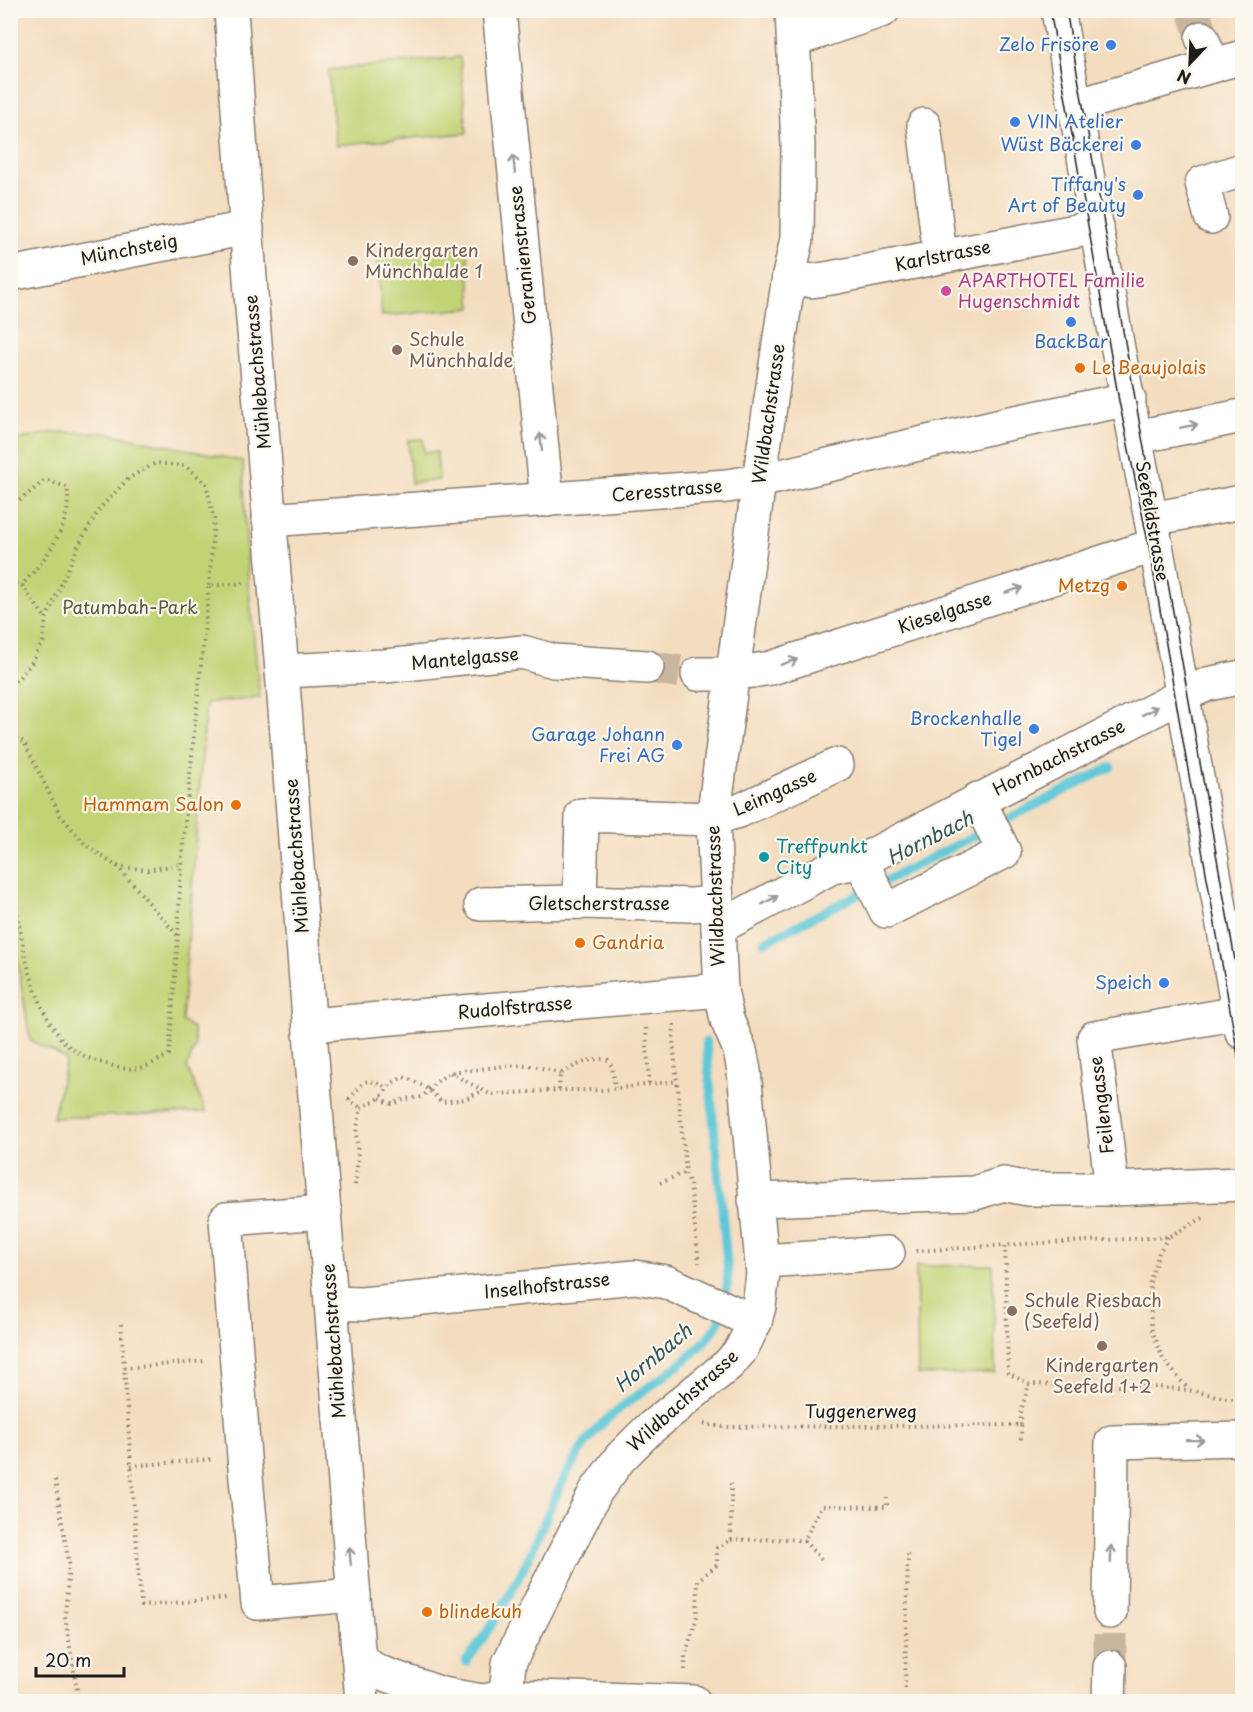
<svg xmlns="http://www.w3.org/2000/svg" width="1253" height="1712" font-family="'Playpen Sans',sans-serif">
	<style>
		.green { fill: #c2d376; stroke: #6f7849; stroke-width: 1.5 }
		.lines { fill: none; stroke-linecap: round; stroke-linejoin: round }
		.stream { stroke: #5dc7d7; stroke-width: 9 }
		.minor-tunnel { stroke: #c9b69e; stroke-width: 33; stroke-dasharray: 33 16; stroke-linecap: butt }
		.minor-casing { stroke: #887c6e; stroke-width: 36 }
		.major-casing { stroke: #887c6e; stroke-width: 36 }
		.path { stroke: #887c6e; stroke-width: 4; stroke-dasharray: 1.5 4.5; stroke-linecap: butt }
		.minor { stroke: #fff; stroke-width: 33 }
		.major { stroke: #fff; stroke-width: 33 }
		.tram { stroke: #1c1c1c; stroke-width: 1.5 }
		.oneway { stroke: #999 }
		.shop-dot { fill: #3f7fe0; stroke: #fbf7ec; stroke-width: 2 }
		.education-dot { fill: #8d6e63; stroke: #fbf7ec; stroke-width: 2 }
		.hotel-dot { fill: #d1479c; stroke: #fbf7ec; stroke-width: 2 }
		.food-dot { fill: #e8710a; stroke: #fbf7ec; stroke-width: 2 }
		.culture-dot { fill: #0f9aa8; stroke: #fbf7ec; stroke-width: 2 }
		.labels { text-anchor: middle; stroke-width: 4.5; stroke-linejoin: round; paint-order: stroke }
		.shop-label { font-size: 18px; fill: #366cbe; stroke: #fbf7ec; text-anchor: end }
		.street-label { font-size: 18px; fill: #1c1c1c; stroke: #fbf7ec }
		.education-label { font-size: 18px; fill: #785e54; stroke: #fbf7ec; text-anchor: start }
		.hotel-label { font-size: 18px; fill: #b23c85; stroke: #fbf7ec; text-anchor: start }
		.food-label { font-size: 18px; fill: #c56008; stroke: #fbf7ec; text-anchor: start }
		.park-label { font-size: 18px; fill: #565c3c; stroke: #fbf7ec }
		.culture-label { font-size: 18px; fill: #0d838f; stroke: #fbf7ec; text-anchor: start }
		.water-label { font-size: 20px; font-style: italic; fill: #33585d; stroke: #fbf7ec }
	</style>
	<rect width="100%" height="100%" fill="#fbf7ec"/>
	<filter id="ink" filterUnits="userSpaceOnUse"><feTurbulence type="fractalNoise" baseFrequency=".0167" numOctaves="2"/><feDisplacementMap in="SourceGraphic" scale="12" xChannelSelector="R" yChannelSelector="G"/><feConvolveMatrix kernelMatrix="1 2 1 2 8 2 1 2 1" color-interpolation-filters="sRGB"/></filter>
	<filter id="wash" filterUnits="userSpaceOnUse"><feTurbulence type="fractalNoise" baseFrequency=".008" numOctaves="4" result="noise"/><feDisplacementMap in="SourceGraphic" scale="24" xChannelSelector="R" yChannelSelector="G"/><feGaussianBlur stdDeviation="1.35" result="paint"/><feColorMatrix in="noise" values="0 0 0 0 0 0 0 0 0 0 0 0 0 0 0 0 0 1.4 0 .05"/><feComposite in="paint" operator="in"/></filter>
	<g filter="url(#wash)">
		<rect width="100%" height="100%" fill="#f4ddbf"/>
		<g class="green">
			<polygon points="460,57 467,133 336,145 328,70"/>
			<polygon points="467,247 472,308 382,316 377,254"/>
			<polygon points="54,432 107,433 243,461 248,582 260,698 206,703 182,1021 193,1028 195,1046 187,1067 206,1112 53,1118 66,1059 30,1040 10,914 10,441"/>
			<polygon points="423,439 424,452 437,452 439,480 411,483 408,440"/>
			<polygon points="993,1265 995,1373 918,1375 916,1266"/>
		</g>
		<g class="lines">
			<g class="stream">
				<polyline points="764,942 1111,767"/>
				<path d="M466,1662C491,1629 511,1594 529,1557C549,1513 565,1465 597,1429C630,1393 698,1363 719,1321C726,1306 727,1289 728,1273L706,1042"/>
			</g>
		</g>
	</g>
	<g filter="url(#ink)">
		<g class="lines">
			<g class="minor-tunnel">
				<polyline points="1193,10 1202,38"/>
				<polyline points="647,667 698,674"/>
				<polyline points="1110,1667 1110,1612"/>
			</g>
			<defs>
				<g id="minor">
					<polyline points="231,10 252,307 282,671 362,1702"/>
					<polyline points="499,10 547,500"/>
					<polyline points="1058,10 1118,349 1156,545 1242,1032"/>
					<polyline points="1202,38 1213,66"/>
					<polyline points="794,40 883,10"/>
					<polyline points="1076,106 1242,57"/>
					<polyline points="924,125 940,256"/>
					<polyline points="1211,217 1202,183 1242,170"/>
					<polyline points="10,274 247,228"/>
					<polyline points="789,276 811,281 831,278 1097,227"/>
					<polyline points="1136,437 1242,416"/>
					<polyline points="1151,519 1242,502"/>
					<polyline points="269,520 727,486 759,481 1001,425 1129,399"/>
					<polyline points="282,671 385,666 522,652 554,661 647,667"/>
					<polyline points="698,674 732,674 771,668 1156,545"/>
					<polyline points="861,861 886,911 1004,852 978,799"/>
					<polyline points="580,902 582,815 713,819 741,810 837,765"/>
					<polyline points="481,904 580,902 691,905 716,903"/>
					<polyline points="718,928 832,867 861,861 1183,695 1208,684 1242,677"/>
					<polyline points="1239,1013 1094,1038 1112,1189 1242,1184"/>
					<polyline points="310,1025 721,990"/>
					<polyline points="755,1200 975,1193 1003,1184 1028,1189 1112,1189"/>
					<polyline points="325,1212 226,1219 244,1457 258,1603 354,1595"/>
					<polyline points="763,1261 888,1253"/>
					<polyline points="331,1303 362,1304 635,1277 666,1282 755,1322"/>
					<polyline points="1110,1612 1112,1442 1242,1439"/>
					<polyline points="358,1656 370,1667 379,1672 442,1694 482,1701"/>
					<polyline points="506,1696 509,1663 596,1491 620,1458 648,1430 729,1364 741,1350 755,1322 759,1306 763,1274 744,1071 740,1050 727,1020 721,990 713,819 759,481 789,276 797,239 798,146 792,10"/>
					<polyline points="1109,1702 1110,1667"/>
				</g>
				<polyline id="major" points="480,1702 506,1696 694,1702"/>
			</defs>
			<use href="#minor" class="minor-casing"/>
			<use href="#major" class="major-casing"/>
			<g class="path">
				<path d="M10,508L45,480L67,487C74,524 45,560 22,585L46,619"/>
				<polyline points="10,582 22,585"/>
				<polyline points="10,684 18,679 32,662 43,642 46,619 78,546 100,508 129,478 156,463 185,466 206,483 214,519 209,586"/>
				<path d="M10,716C22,739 13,772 10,796"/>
				<polyline points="16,738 24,742 60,815 86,845 116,866 148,870 181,864"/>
				<path d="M10,836C13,896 23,996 64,1042C72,1051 89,1059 100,1062C131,1072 141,1072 169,1054L178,935L181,864L209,586L246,583"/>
				<polyline points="117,866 177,935"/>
				<polyline points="674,1024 673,1041 686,1172 690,1185 699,1263"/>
				<polyline points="646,1028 649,1084"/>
				<polyline points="450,1073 490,1094 499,1094 559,1090 602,1090 678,1081"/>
				<path d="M559,1090L560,1074C575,1066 591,1056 608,1060L612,1067L615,1088"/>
				<path d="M380,1098L392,1104L405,1099L422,1097C434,1085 441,1074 459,1071C498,1069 522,1058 560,1074"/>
				<polyline points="348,1099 361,1108"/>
				<path d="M349,1099C366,1082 362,1075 387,1088"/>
				<polyline points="660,1183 686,1172"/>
				<path d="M355,1185L358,1158L356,1133L361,1108L380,1098L391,1084L403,1077C419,1082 430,1089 441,1102L465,1099L482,1091"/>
				<polyline points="1203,1218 1168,1237 1005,1245 1008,1373 1029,1384 1157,1387 1188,1390 1242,1401"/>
				<polyline points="1168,1237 1159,1253 1150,1281 1151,1327 1163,1359 1188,1389"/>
				<polyline points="916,1251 1005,1245"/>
				<polyline points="121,1324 141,1606 226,1598"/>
				<polyline points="124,1368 206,1361"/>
				<polyline points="704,1424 722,1427 1021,1425 1021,1440"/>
				<polyline points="1021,1425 1021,1411 1029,1384"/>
				<polyline points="131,1466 214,1459"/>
				<polyline points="55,1480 69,1564 65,1616 79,1702"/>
				<polyline points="731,1540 788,1539 804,1541 821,1506 887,1507 887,1498"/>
				<polyline points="804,1541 822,1560"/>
				<polyline points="685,1670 685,1656 697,1616 698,1580 717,1565 717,1548 731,1540 731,1479"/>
				<polyline points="905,1688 908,1553"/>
			</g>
			<use href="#minor" class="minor"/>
			<use href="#major" class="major"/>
			<g class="tram">
				<polyline points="1050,10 1119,401 1149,547 1242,1078"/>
				<polyline points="1066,10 1242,999"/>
			</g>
		</g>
		<defs><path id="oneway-shaft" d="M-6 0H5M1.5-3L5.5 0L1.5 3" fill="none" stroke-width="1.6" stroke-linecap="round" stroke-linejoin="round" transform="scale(1.5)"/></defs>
		<g class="oneway">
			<use href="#oneway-shaft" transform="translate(514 164) rotate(-96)"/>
			<use href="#oneway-shaft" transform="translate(1189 426) rotate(-11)"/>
			<use href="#oneway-shaft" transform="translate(541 442) rotate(-96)"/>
			<use href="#oneway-shaft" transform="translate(1014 590) rotate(-18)"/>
			<use href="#oneway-shaft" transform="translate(789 662) rotate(-18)"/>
			<use href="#oneway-shaft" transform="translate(1150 711) rotate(-27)"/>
			<use href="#oneway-shaft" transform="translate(770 900) rotate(-29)"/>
			<use href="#oneway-shaft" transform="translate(1195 1440) rotate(-1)"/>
			<use href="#oneway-shaft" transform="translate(1111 1554) rotate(-89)"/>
			<use href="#oneway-shaft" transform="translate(350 1556) rotate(-95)"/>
		</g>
	</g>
	<g class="shop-dot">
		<circle cx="1111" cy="45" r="6"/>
		<circle cx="1015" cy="122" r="6"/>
		<circle cx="1136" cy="145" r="6"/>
		<circle cx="1138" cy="195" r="6"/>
		<circle cx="1071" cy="322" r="6"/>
		<circle cx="1034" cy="729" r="6"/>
		<circle cx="677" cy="745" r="6"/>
		<circle cx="1164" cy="983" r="6"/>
	</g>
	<g class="education-dot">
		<circle cx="353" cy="261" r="6"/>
		<circle cx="397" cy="350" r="6"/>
		<circle cx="1012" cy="1311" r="6"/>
		<circle cx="1102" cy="1346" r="6"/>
	</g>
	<circle class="hotel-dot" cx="946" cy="291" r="6"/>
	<g class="food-dot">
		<circle cx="1080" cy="368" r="6"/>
		<circle cx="1122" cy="586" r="6"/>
		<circle cx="236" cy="805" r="6"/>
		<circle cx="580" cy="943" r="6"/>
		<circle cx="427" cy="1612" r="6"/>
	</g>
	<circle class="culture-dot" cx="764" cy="857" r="6"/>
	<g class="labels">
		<g class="shop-label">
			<text x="1099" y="51">Zelo Frisöre</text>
			<text x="1027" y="128" text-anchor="start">VIN Atelier</text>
			<text x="1124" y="151">Wüst Bäckerei</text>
			<text x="1126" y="191">Tiffany's<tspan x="1126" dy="21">Art of Beauty</tspan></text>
			<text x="1071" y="348" text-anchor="middle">BackBar</text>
			<text x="1022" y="725">Brockenhalle<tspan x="1022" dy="21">Tigel</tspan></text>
			<text x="665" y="741">Garage Johann<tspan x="665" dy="21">Frei AG</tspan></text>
			<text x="1152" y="989">Speich</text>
		</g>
		<g class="street-label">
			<text transform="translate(129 250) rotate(-11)" y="6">Münchsteig</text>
			<text transform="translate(523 255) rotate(-96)" y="6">Geranienstrasse</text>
			<text transform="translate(943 256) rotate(-11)" y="6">Karlstrasse</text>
			<text transform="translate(258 372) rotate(-95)" y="6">Mühlebachstrasse</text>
			<text transform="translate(769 414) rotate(-82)" y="6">Wildbachstrasse</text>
			<text transform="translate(667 491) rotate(-5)" y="6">Ceresstrasse</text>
			<text transform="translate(1152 521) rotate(80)" y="6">Seefeldstrasse</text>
			<text transform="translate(945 613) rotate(-18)" y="6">Kieselgasse</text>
			<text transform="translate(465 659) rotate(-5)" y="6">Mantelgasse</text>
			<text transform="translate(1059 758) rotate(-27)" y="6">Hornbachstrasse</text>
			<text transform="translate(775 793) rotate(-24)" y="6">Leimgasse</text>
			<text transform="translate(297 856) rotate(-94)" y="6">Mühlebachstrasse</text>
			<text transform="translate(716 896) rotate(-92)" y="6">Wildbachstrasse</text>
			<text x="599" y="910">Gletscherstrasse</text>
			<text transform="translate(515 1008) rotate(-5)" y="6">Rudolfstrasse</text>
			<text transform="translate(1102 1105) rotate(-97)" y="6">Feilengasse</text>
			<text transform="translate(547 1286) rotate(-6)" y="6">Inselhofstrasse</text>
			<text transform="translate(334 1341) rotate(-94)" y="6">Mühlebachstrasse</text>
			<text transform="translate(683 1401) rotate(-42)" y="6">Wildbachstrasse</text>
			<text x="861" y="1418">Tuggenerweg</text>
		</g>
		<g class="education-label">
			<text x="365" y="257">Kindergarten<tspan x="365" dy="21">Münchhalde 1</tspan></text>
			<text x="409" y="346">Schule<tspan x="409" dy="21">Münchhalde</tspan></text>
			<text x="1024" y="1307">Schule Riesbach<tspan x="1024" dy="21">(Seefeld)</tspan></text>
			<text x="1102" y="1372" text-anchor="middle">Kindergarten<tspan x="1102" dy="21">Seefeld 1+2</tspan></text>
		</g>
		<g class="hotel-label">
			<text x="958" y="287">APARTHOTEL Familie<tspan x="958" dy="21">Hugenschmidt</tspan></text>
		</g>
		<g class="food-label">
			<text x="1092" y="374">Le Beaujolais</text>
			<text x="1110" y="592" text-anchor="end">Metzg</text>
			<text x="224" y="811" text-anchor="end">Hammam Salon</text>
			<text x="592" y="949">Gandria</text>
			<text x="439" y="1618">blindekuh</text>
		</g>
		<g class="park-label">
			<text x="130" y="614">Patumbah-Park</text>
		</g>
		<g class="culture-label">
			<text x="776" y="853">Treffpunkt<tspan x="776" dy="21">City</tspan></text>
		</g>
		<g class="water-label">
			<text transform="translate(930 838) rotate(-27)" y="7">Hornbach</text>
			<text transform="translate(653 1358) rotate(-40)" y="7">Hornbach</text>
		</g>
	</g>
	<rect width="1253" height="1712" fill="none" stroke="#fbf7ec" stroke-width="36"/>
	<g transform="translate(1190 63) rotate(203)" stroke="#fbf7ec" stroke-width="4.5" paint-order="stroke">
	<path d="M0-4.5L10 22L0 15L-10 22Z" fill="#1c1c1c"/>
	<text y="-9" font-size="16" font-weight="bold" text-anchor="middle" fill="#1c1c1c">N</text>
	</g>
	<path d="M36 1667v9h88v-9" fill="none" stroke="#1c1c1c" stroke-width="3"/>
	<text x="45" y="1667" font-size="18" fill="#1c1c1c" stroke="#fbf7ec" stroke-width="4.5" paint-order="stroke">20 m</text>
</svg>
